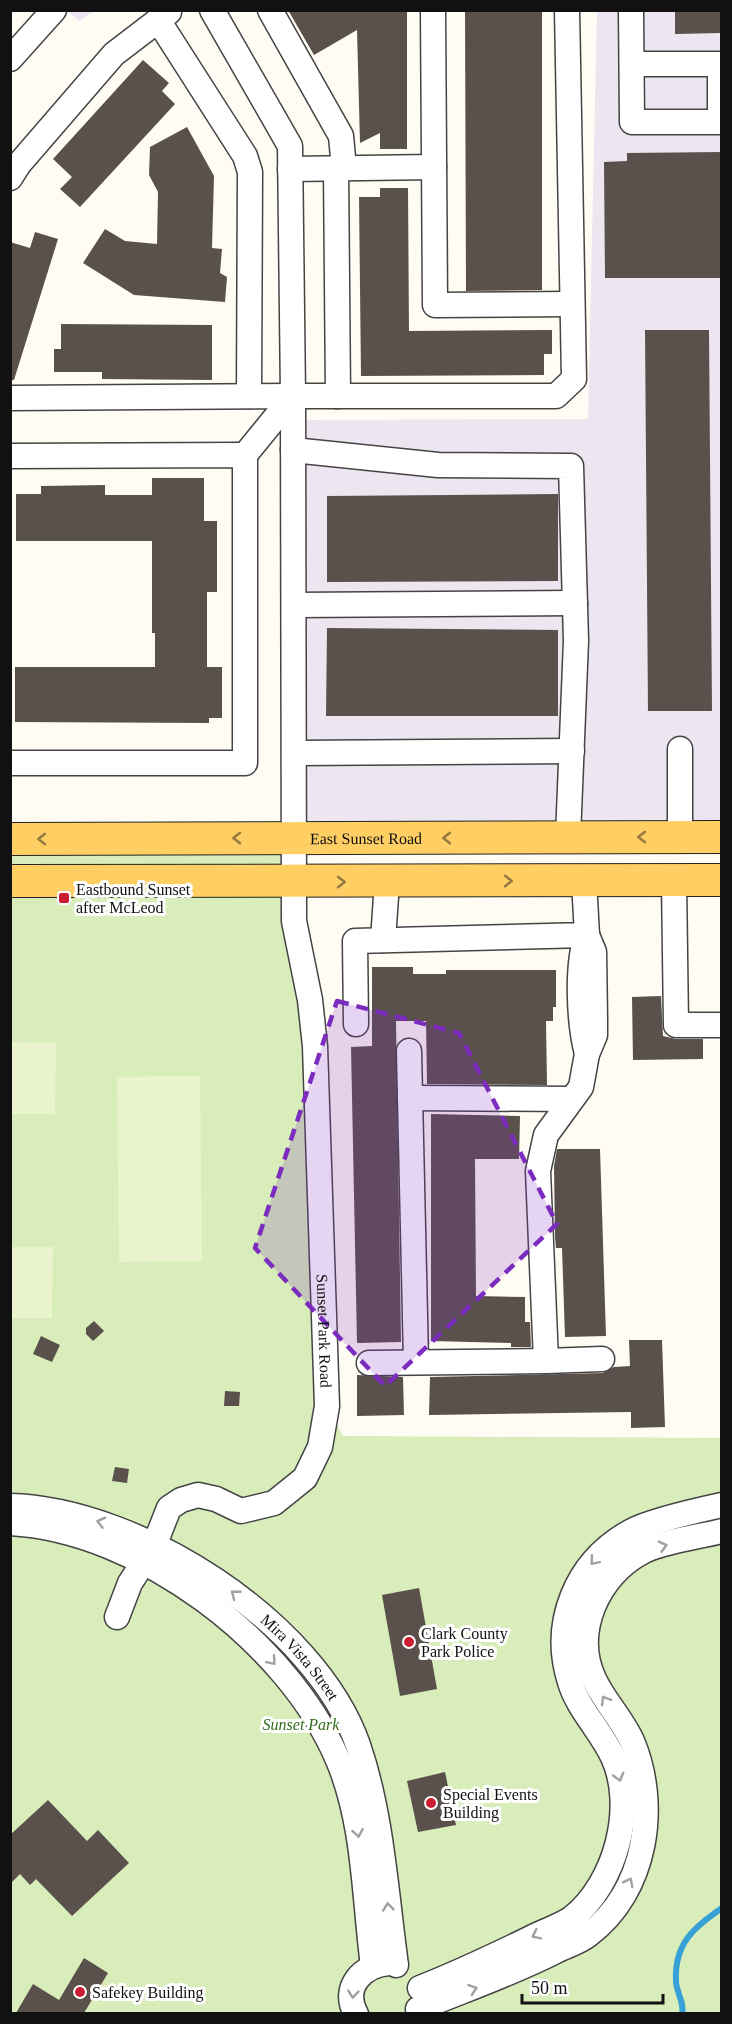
<svg xmlns="http://www.w3.org/2000/svg" width="732" height="2024" font-family="'Times New Roman',serif">
	<style>
		.industrial { fill: #ede5ef }
		.green { fill: #d8edba }
		.pitch { fill: #e9f4cc }
		.lines { fill: none; stroke-linecap: round; stroke-linejoin: round }
		.stream { stroke: #37a1d7; stroke-width: 6 }
		.building { fill: #5a514c }
		.minor-casing { stroke: #444; stroke-width: 27 }
		.major-casing { stroke: #222; stroke-width: 34 }
		.minor { stroke: #fff; stroke-width: 24 }
		.major { stroke: #ffcf64; stroke-width: 32 }
		.oneway { stroke: #947a3f }
		.oneway2 { stroke: #a0a0a0 }
		.marked { fill: #7b2cbf; fill-opacity: 0.2; stroke: #7b2cbf; stroke-width: 4.5; stroke-dasharray: 12 8; stroke-linejoin: round }
		.poi-dot { fill: #cc1d31; stroke: #fff; stroke-width: 2 }
		.labels { text-anchor: middle; stroke-width: 6; stroke-linejoin: round; paint-order: stroke }
		.street-label { font-size: 16px; fill: #111; stroke: #fff }
		.poi-label { font-size: 16px; fill: #111; stroke: #fff; text-anchor: start }
		.park-label { font-size: 16px; font-style: italic; fill: #326e1b; stroke: #fff }
	</style>
	<rect width="100%" height="100%" fill="#fffcf4"/>
	<g class="industrial">
		<polygon points="68,11 95,11 79,21"/>
		<polygon points="597,11 721,11 721,837 295,838 304,420 588,419"/>
	</g>
	<polygon class="green" points="295,838 310,1000 327,1406 343,1436 721,1438 721,2013 11,2013 11,839"/>
	<g class="pitch">
		<polygon points="11,1042 56,1043 55,1114 11,1114"/>
		<polygon points="200,1076 202,1261 119,1262 117,1077"/>
		<polygon points="11,1247 53,1247 52,1318 11,1318"/>
	</g>
	<g class="lines">
		<path class="stream" d="M682,2014C685,2003 676,1992 676,1981C674,1944 694,1927 722,1908"/>
	</g>
	<g class="building">
		<polygon points="288,10 407,10 407,149 380,149 380,133 360,143 357,30 314,55"/>
		<polygon points="465,10 542,10 542,290 466,291"/>
		<polygon points="675,10 722,10 722,33 675,34"/>
		<polygon points="143,60 169,83 162,91 175,104 80,207 60,189 72,177 53,159"/>
		<polygon points="187,127 214,176 212,248 222,249 220,273 227,277 225,302 134,295 83,263 105,229 125,241 157,244 158,192 149,175 150,147"/>
		<polygon points="722,152 722,278 605,278 604,162 627,161 627,153"/>
		<polygon points="380,188 408,188 409,331 552,330 552,354 544,354 544,375 361,376 359,197 380,197"/>
		<polygon points="35,232 58,239 14,380 10,380 10,242 30,248"/>
		<polygon points="61,324 212,325 212,380 102,379 102,372 54,372 54,349 61,349"/>
		<polygon points="645,330 709,330 712,711 648,711"/>
		<polygon points="152,478 204,478 204,521 217,521 217,592 207,592 207,667 222,667 222,718 209,718 209,723 15,722 15,667 155,667 155,633 152,633 152,541 16,541 16,494 41,494 41,486 105,485 105,495 152,495"/>
		<polygon points="558,494 558,581 327,582 327,496"/>
		<polygon points="327,628 558,630 558,716 326,716"/>
		<polygon points="372,967 413,967 413,974 446,974 446,970 556,970 556,1007 553,1007 553,1021 546,1021 547,1085 427,1084 426,1021 396,1021 401,1342 357,1343 351,1047 372,1046"/>
		<polygon points="661,996 663,1036 676,1039 703,1039 703,1059 633,1060 632,997"/>
		<polygon points="431,1114 520,1116 519,1159 475,1159 476,1296 525,1297 525,1322 530,1322 531,1347 511,1347 511,1343 431,1341"/>
		<polygon points="557,1149 600,1149 606,1336 565,1337 562,1248 556,1248 555,1237 554,1166"/>
		<polygon points="94,1321 104,1331 93,1341 86,1334 86,1328"/>
		<polygon points="41,1336 60,1345 52,1362 33,1354"/>
		<polygon points="629,1340 662,1340 665,1427 631,1428 631,1412 429,1415 430,1377 603,1373 614,1367 630,1366"/>
		<polygon points="357,1375 403,1377 404,1415 357,1416"/>
		<polygon points="225,1391 240,1392 239,1406 224,1406"/>
		<polygon points="115,1467 129,1469 127,1483 112,1481"/>
		<polygon points="419,1588 437,1689 400,1696 382,1595"/>
		<polygon points="445,1772 456,1825 418,1832 407,1781"/>
		<polygon points="48,1800 87,1841 98,1830 129,1863 72,1916 36,1879 30,1885 20,1874 10,1884 10,1835"/>
		<polygon points="84,1958 108,1973 84,2013 16,2013 33,1984 59,2000"/>
	</g>
	<g class="lines">
		<defs>
			<g id="minor">
				<polyline points="212,10 290,146 293,396 245,455"/>
				<polyline points="270,10 341,136 344,168"/>
				<polyline points="433,10 435,305 572,304"/>
				<polyline points="631,10 632,122 720,122 720,64 632,64"/>
				<polyline points="158,20 245,156 250,172 249,396"/>
				<polyline points="10,59 54,10"/>
				<polyline points="336,168 338,396"/>
				<polyline points="290,169 434,167"/>
				<polyline points="10,178 19,164 114,54 169,12"/>
				<polyline points="293,396 556,396 574,379 567,10"/>
				<path id="s1" d="M10,398L293,396L294,921L310,1000L315,1046L327,1406L320,1447L305,1478L274,1503L241,1511L216,1499L198,1495L181,1500L169,1508L154,1546L130,1583L117,1617"/>
				<polyline points="293,450 438,465 571,466 576,641 568,837"/>
				<polyline points="10,456 245,455 245,763 10,763"/>
				<polyline points="294,605 575,603"/>
				<polyline points="295,753 572,751"/>
				<polyline points="680,837 680,749"/>
				<polyline points="674,881 676,1025 722,1025"/>
				<path d="M587,935L594,952L595,1019V1035L587,1054C579,1023 576,965 587,935Z"/>
				<polyline points="383,940 387,882"/>
				<polyline points="356,1024 355,941 587,935 584,881"/>
				<polyline points="409,1051 416,1361"/>
				<polyline points="587,1054 581,1087 546,1135 538,1171 546,1361 602,1359"/>
				<polyline points="410,1098 570,1099"/>
				<polyline points="369,1363 546,1361"/>
				<path id="s2" d="M10,1506C138,1509 315,1622 358,1745C382,1815 386,1893 396,1965"/>
				<path d="M10,1523C140,1530 288,1642 338,1760C365,1824 364,1898 373,1966"/>
				<path d="M420,1988C458,1973 494,1956 531,1938C544,1931 561,1926 572,1918C616,1883 636,1807 613,1757C601,1731 578,1709 570,1682C551,1623 576,1562 630,1532C649,1521 699,1510 722,1505"/>
				<path d="M418,2009C464,1990 511,1974 556,1951C566,1946 579,1942 588,1935C647,1891 659,1805 632,1741C622,1719 604,1701 594,1679C572,1632 598,1575 642,1552C663,1541 699,1537 722,1531"/>
				<path d="M356,2014C341,1987 363,1965 389,1963"/>
			</g>
			<g id="major">
				<path id="s3" d="M10,839L722,837"/>
				<polyline points="10,881 722,880"/>
			</g>
		</defs>
		<use href="#minor" class="minor-casing"/>
		<use href="#major" class="major-casing"/>
		<use href="#minor" class="minor"/>
		<use href="#major" class="major"/>
	</g>
	<defs><path id="oneway-chevron" d="M-2-3.5L2.5 0L-2 3.5" fill="none" stroke-width="1.6" stroke-linecap="round" stroke-linejoin="round" transform="scale(1.5)"/></defs>
	<g class="oneway">
		<use href="#oneway-chevron" transform="translate(642 837) rotate(180)"/>
		<use href="#oneway-chevron" transform="translate(237 838) rotate(180)"/>
		<use href="#oneway-chevron" transform="translate(447 838) rotate(180)"/>
		<use href="#oneway-chevron" transform="translate(42 839) rotate(180)"/>
		<use href="#oneway-chevron" transform="translate(508 881)"/>
		<use href="#oneway-chevron" transform="translate(341 882)"/>
	</g>
	<g class="oneway2">
		<use href="#oneway-chevron" transform="translate(101 1522) rotate(-165)"/>
		<use href="#oneway-chevron" transform="translate(663 1546) rotate(-15)"/>
		<use href="#oneway-chevron" transform="translate(594 1561) rotate(131)"/>
		<use href="#oneway-chevron" transform="translate(235 1594) rotate(-142)"/>
		<use href="#oneway-chevron" transform="translate(272 1661) rotate(49)"/>
		<use href="#oneway-chevron" transform="translate(605 1700) rotate(-121)"/>
		<use href="#oneway-chevron" transform="translate(619 1777) rotate(75)"/>
		<use href="#oneway-chevron" transform="translate(358 1833) rotate(80)"/>
		<use href="#oneway-chevron" transform="translate(629 1882) rotate(-63)"/>
		<use href="#oneway-chevron" transform="translate(388 1907) rotate(-96)"/>
		<use href="#oneway-chevron" transform="translate(536 1935) rotate(154)"/>
		<use href="#oneway-chevron" transform="translate(473 1989) rotate(-19)"/>
		<use href="#oneway-chevron" transform="translate(353 1994) rotate(96)"/>
	</g>
	<path class="marked" d="M337,1001L459,1033L557,1224L385,1386L255,1248Z"/>
	<g class="poi-dot">
		<rect x="58" y="892" width="12" height="12" rx="3"/>
		<circle cx="409" cy="1642" r="6"/>
		<circle cx="431" cy="1803" r="6"/>
		<circle cx="80" cy="1992" r="6"/>
	</g>
	<g class="labels">
		<g class="street-label">
			<text dy="6" stroke="none"><textPath href="#s3" startOffset="356">East Sunset Road</textPath></text>
			<text dy="6" stroke="none"><textPath href="#s1" startOffset="1220">Sunset Park Road</textPath></text>
			<text dy="6" stroke="none"><textPath href="#s2" startOffset="336">Mira Vista Street</textPath></text>
		</g>
		<g class="poi-label">
			<text x="76" y="895">Eastbound Sunset<tspan x="76" dy="18">after McLeod</tspan></text>
			<text x="421" y="1639">Clark County<tspan x="421" dy="18">Park Police</tspan></text>
			<text x="443" y="1800">Special Events<tspan x="443" dy="18">Building</tspan></text>
			<text x="92" y="1998">Safekey Building</text>
		</g>
		<g class="park-label">
			<text x="301" y="1730">Sunset Park</text>
		</g>
	</g>
	<rect width="732" height="2024" fill="none" stroke="#111111" stroke-width="24"/>
	<path d="M522 1994v9h141v-9" fill="none" stroke="#111111" stroke-width="3"/>
	<text x="531" y="1994" font-size="18" fill="#111111" stroke="#ffffff" stroke-width="4.5" paint-order="stroke">50 m</text>
</svg>
